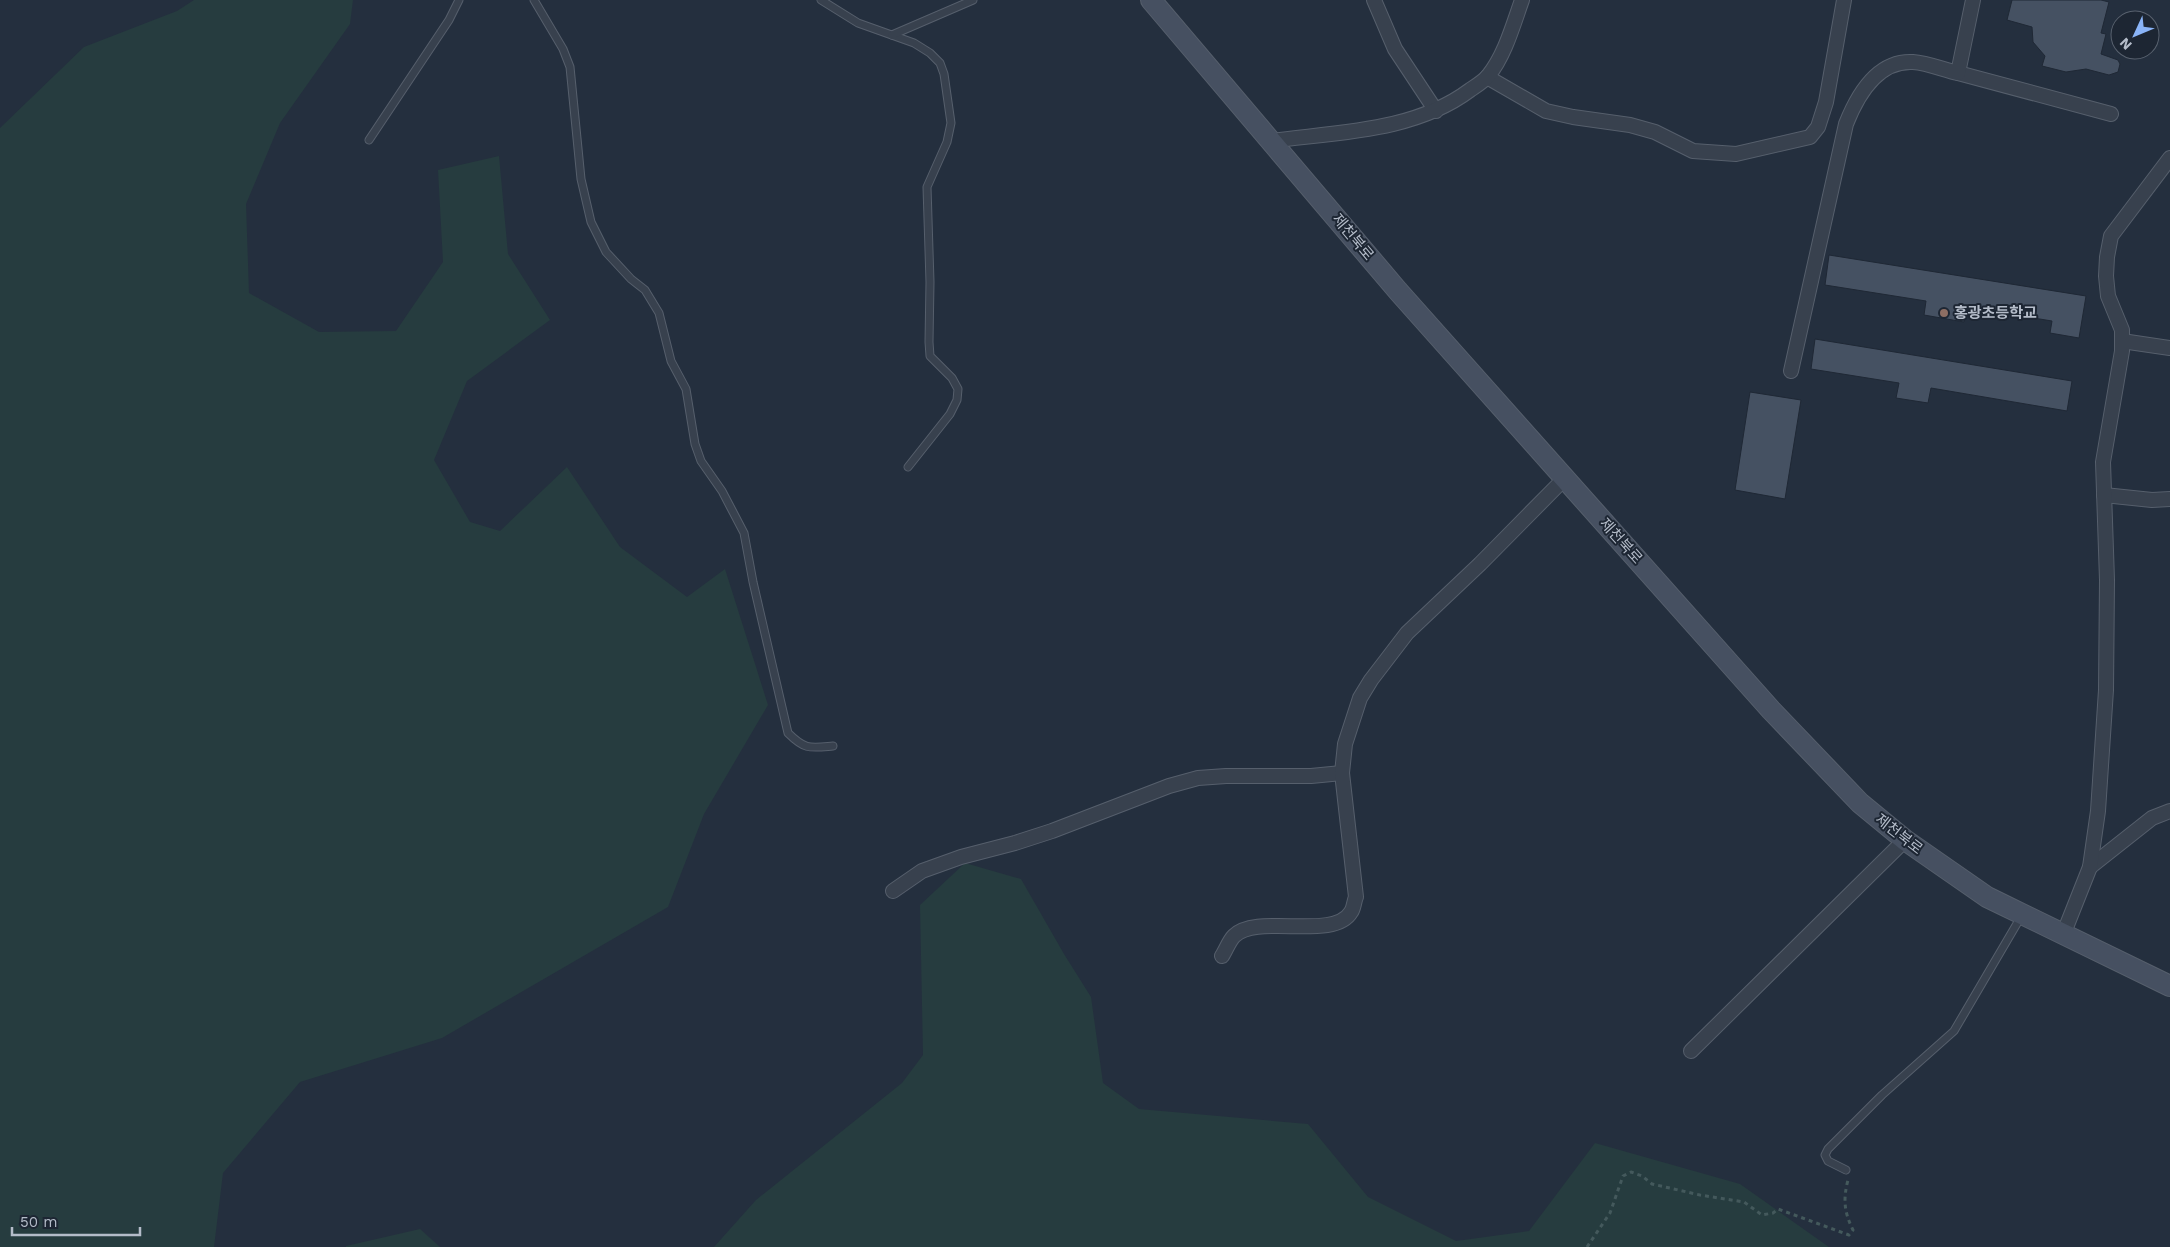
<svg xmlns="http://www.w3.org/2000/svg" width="2170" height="1247" font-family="'Work Sans','Noto Sans KR',sans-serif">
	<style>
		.green { fill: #263c3f }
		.building { fill: #455162; stroke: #1f2835 }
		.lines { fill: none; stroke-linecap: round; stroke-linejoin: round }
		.lane-casing { stroke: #565f6c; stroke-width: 9 }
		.street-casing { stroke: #565f6c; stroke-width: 16 }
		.secondary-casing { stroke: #565f6c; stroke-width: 22 }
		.path { stroke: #44595c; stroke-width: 3; stroke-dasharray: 4 4; stroke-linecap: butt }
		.lane { stroke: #38414e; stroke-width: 7 }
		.street { stroke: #38414e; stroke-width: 14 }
		.secondary { stroke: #465061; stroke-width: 20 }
		.education-dot { fill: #8d6e63; stroke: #1d2633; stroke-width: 2 }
		.labels { text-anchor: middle; stroke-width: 4; stroke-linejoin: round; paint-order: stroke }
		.street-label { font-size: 15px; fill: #b4bcc9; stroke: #1d2633 }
		.poi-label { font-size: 15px; font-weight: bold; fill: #b4bcc9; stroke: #1d2633; text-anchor: start }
	</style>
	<rect width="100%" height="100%" fill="#242f3e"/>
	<g class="green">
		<polygon points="194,0 353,0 350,24 280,123 246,204 249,293 319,332 396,331 443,262 438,170 499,156 508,254 550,320 467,381 434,460 470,522 500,531 567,467 620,547 687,597 725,569 768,705 704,814 668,907 442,1038 300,1082 223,1173 214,1247 0,1247 0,128 84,47 177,11"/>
		<polygon points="965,863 1021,879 1064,954 1091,997 1103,1083 1139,1109 1308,1124 1368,1197 1456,1241 1529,1231 1595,1143 1740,1184 1829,1247 714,1247 756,1200 902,1083 923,1055 920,905"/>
		<polygon points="420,1229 440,1247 346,1247 346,1246"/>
	</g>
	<g class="building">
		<polygon points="2012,0 2101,0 2109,2 2101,33 2106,34 2101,54 2118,60 2120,64 2118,72 2109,75 2086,69 2066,72 2042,66 2045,56 2033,42 2032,27 2007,20"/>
		<polygon points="1829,255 2086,296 2079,338 2050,333 2052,321 1966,307 1964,322 1924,315 1926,301 1825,285"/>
		<polygon points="1815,339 2072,381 2067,411 1931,388 1928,403 1896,398 1899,383 1811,369"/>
		<polygon points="1750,392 1801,400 1785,499 1735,490"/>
	</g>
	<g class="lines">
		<defs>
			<g id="lane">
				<path d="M534,0L563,49L570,67L581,179L591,222L606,252L631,279L645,290L659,313L671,361L686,389L695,444L701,461L722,491L744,533L753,582L788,733C805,750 810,748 833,746"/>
				<polyline points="821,0 858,23 914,43 930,53 940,63 944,74 951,123 947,142 927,187 930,282 929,342 930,356 952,378 958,389 957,400 950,414 908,467"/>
				<polyline points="892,35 973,0"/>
				<polyline points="369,140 449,20 459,0"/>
				<polyline points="1846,1170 1828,1161 1825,1155 1828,1149 1882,1095 1954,1031 2022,915"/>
			</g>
			<g id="street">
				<polyline points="1374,0 1395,49 1436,111"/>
				<polyline points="1958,73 2111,114"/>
				<polyline points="1487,77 1546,111 1573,117 1630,125 1655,132 1693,151 1736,154 1810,137 1818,127 1826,102 1844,0"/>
				<path d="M1270,141C1337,132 1414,132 1470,90C1476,86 1484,81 1488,76C1505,55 1513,25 1522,0"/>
				<polyline points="2122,341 2170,348"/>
				<path d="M1791,371L1846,124C1857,96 1877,60 1913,62C1928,63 1944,70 1958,73L1973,0"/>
				<polyline points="2104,495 2152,500 2170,499"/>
				<polyline points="2090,867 2152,818 2170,811"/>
				<polyline points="893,891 922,871 961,857 1015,843 1052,831 1169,786 1198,778 1226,776 1311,776 1342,773"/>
				<polyline points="2063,935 2090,867 2098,811 2106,690 2107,580 2103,462 2122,351 2122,330 2108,296 2106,276 2107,257 2111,236 2170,158"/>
				<path d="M1222,956C1226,950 1229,941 1234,936C1257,913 1334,941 1351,912C1354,908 1354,901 1356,897L1342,773L1345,744L1360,698L1371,680L1407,633L1480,564L1565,478"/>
				<polyline points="1691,1051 1905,840"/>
			</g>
			<polyline id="secondary" points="1151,0 1398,291 1771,710 1860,803 1905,840 1987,897 2170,986"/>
		</defs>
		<use href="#lane" class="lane-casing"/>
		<use href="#street" class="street-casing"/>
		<use href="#secondary" class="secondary-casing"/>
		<path class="path" d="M1587,1247L1610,1213L1623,1176L1631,1172L1642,1176L1652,1184L1700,1195L1744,1202L1762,1215L1773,1213L1778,1209L1849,1235L1853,1230C1844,1212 1843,1199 1848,1180"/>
		<use href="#lane" class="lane"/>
		<use href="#street" class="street"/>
		<use href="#secondary" class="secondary"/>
	</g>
	<circle class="education-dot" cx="1944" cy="313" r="5"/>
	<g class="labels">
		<g class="street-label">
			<text transform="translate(1353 237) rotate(50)" y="5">제천북로</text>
			<text transform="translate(1621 541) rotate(48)" y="5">제천북로</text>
			<text transform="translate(1899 834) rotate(38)" y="5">제천북로</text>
		</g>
		<g class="poi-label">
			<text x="1954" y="318">홍광초등학교</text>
		</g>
	</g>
	<g transform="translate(2135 35) rotate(226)"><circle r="24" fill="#1d2633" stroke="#59626f"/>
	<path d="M0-4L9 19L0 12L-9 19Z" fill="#8ab4f8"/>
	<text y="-8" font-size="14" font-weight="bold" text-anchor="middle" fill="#b4bcc9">N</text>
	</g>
	<path d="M12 1227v8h128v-8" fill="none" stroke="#b4bcc9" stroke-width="2.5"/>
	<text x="20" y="1227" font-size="15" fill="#b4bcc9" stroke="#1d2633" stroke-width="4" paint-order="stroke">50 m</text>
</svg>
